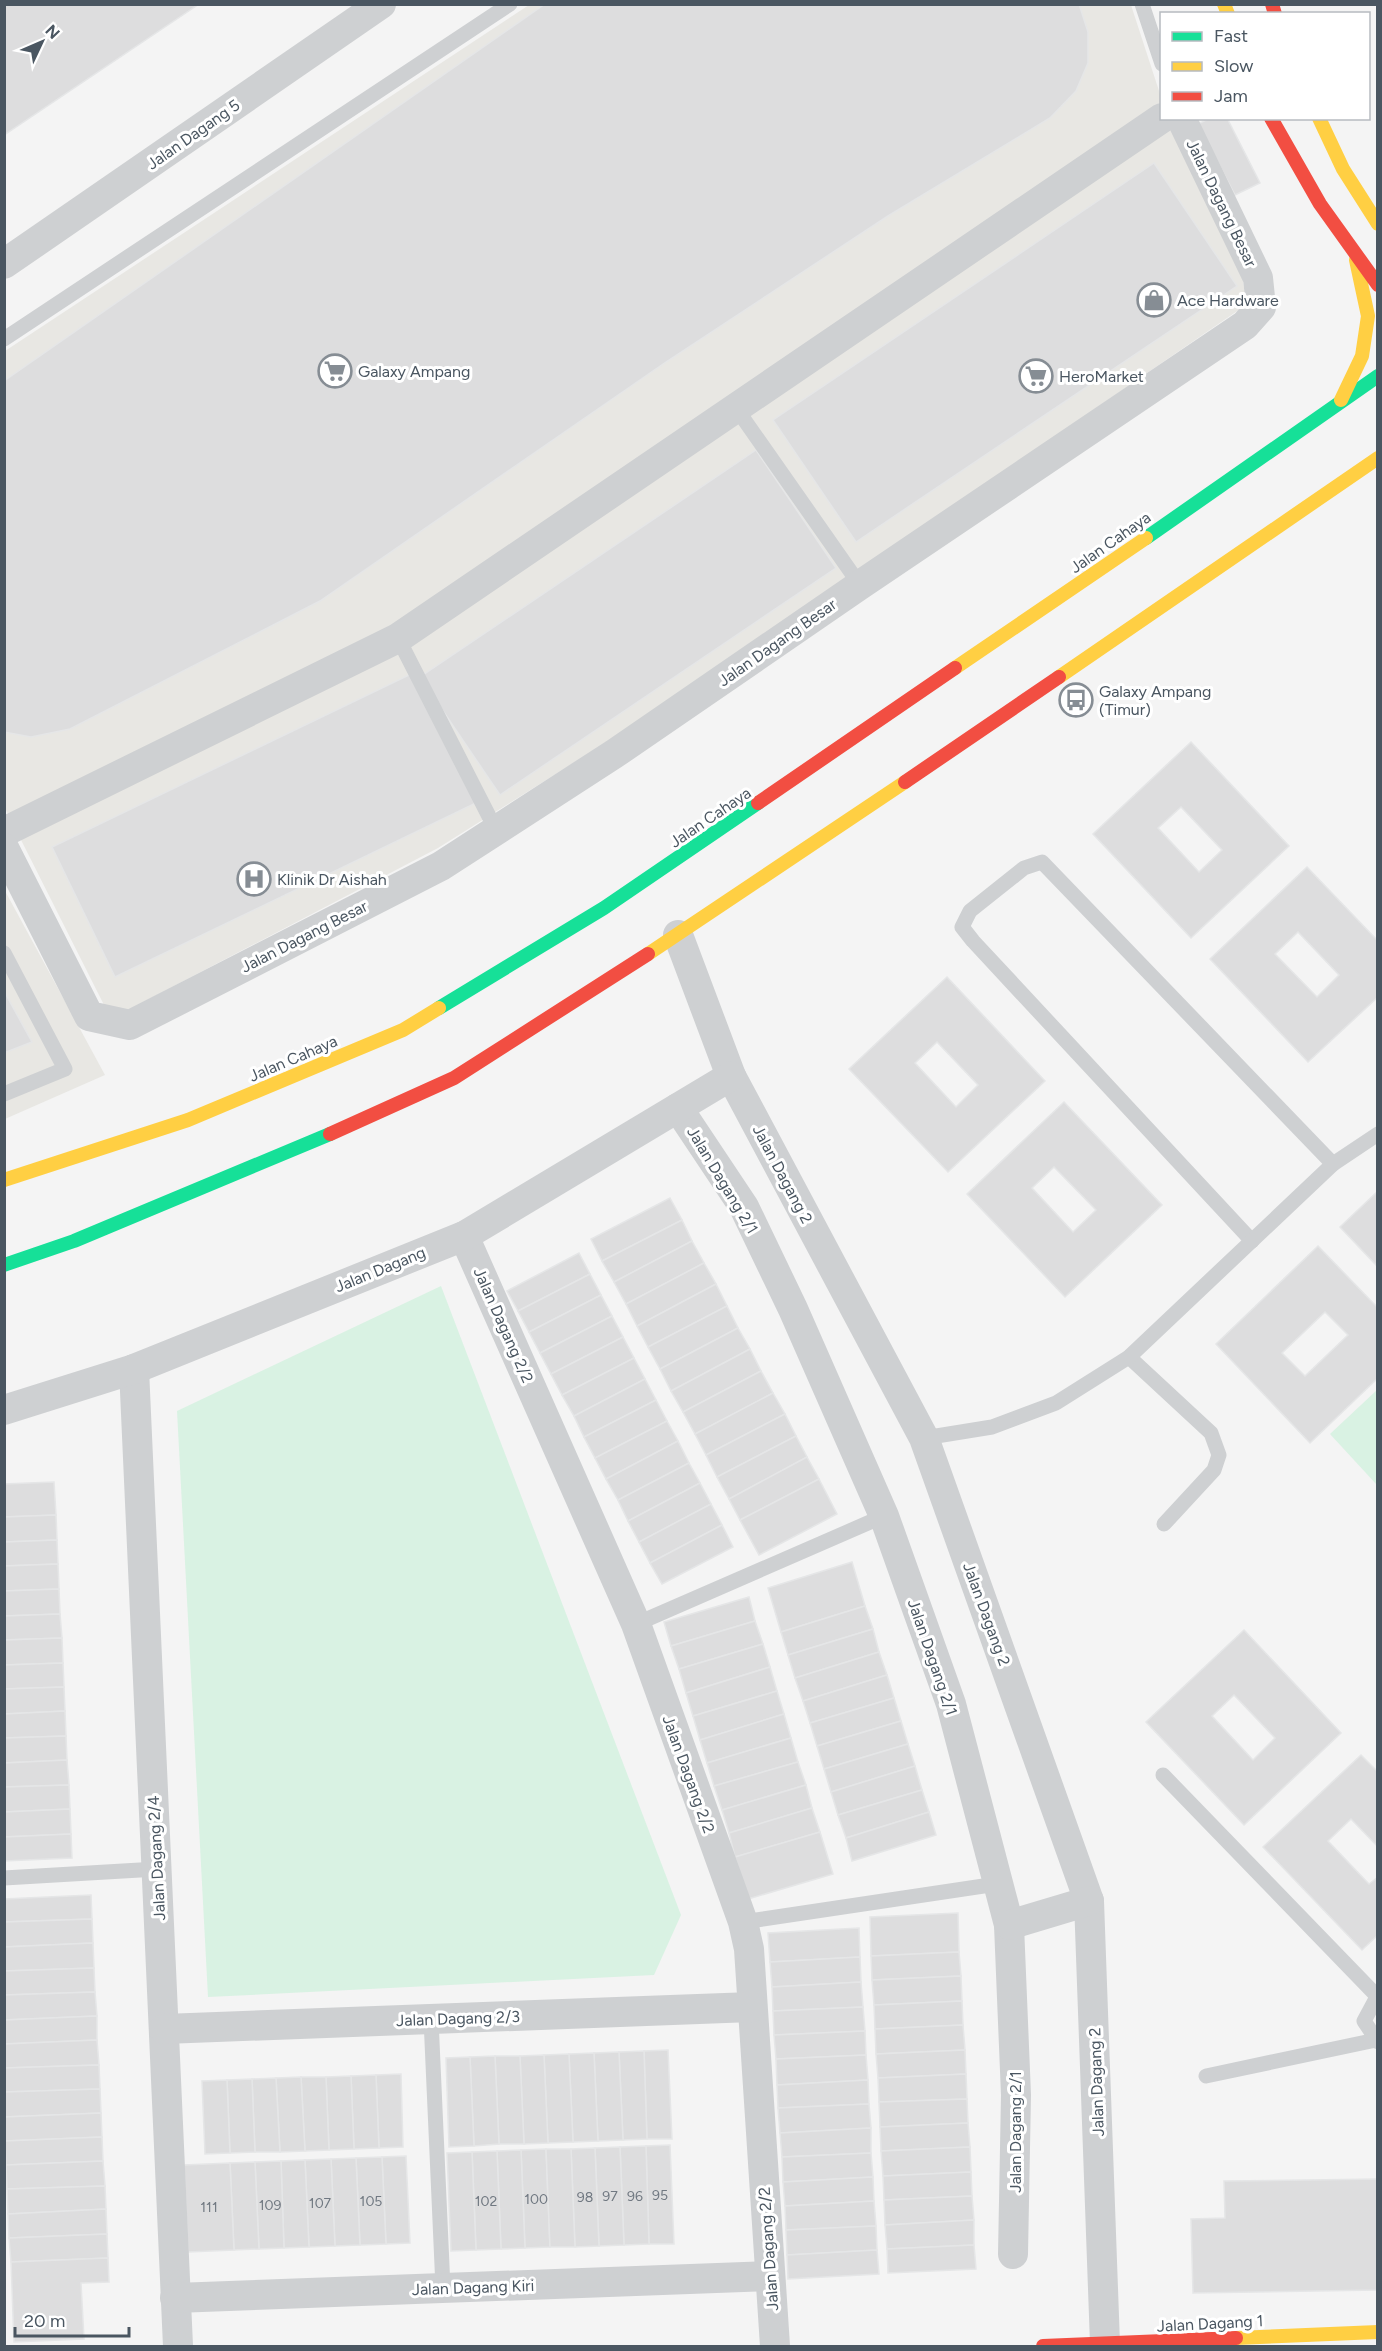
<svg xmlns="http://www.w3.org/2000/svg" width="1382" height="2351" font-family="Figtree,sans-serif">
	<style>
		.commercial { fill: #e8e7e3 }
		.green { fill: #d9f2e3 }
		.building { fill: #ddddde; stroke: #e5e6e7; stroke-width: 1.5; fill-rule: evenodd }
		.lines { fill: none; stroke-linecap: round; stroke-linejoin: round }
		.lane { stroke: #ced0d2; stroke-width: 15 }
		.street { stroke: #ced0d2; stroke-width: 30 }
		.fast { stroke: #16e098; stroke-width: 14 }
		.slow { stroke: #ffcf43; stroke-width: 14 }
		.jam { stroke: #f24e42; stroke-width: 14 }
		.labels { text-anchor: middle; stroke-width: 6; stroke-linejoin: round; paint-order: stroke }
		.number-label { font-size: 14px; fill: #707881 }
		.street-label { font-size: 16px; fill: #4a5661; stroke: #fff }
		.poi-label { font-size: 16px; fill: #4a5661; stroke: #fff; text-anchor: start }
	</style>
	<rect width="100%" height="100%" fill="#f4f4f4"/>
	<g class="commercial">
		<polygon points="529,5 1131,5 1161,97 1162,118 1168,119 1243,280 1246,305 645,718 438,848 128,1010 104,1005 5,808 5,351"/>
		<polygon points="4,889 105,1075 5,1119 4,1119"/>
	</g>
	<g class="green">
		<polygon points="441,1286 681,1915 654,1975 208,1997 177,1411"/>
		<polygon points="1377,1390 1377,1485 1330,1434"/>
	</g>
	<g class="building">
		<polygon points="4,4 199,4 4,135"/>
		<polygon points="545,4 1079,4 1088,32 1088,63 1076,91 1050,118 888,216 666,362 320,601 70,729 31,737 4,732 4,381"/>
		<polygon points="1210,118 1227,118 1260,183 1235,195 1198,124"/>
		<polygon points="1154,163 1237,286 856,542 773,420"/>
		<polygon points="756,450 836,568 500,795 420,677"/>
		<polygon points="413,673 476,803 115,977 52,847"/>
		<path d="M1191,742L1289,846L1191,938L1093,834ZM1181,807L1222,850L1199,872L1158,828Z"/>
		<path d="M1307,867L1378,941V997L1308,1062L1210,959ZM1298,932L1339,975L1317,997L1275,954Z"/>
		<path d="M947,977L1045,1081L948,1172L849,1069ZM937,1042L978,1085L956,1107L915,1063Z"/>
		<polygon points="4,991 32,1042 4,1053"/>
		<path d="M1064,1102L1162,1205L1065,1297L967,1194ZM1054,1167L1096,1210L1073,1232L1032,1188Z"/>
		<polygon points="1378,1191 1378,1267 1340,1227"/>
		<polygon points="670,1198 682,1220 602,1261 591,1239"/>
		<polygon points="682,1220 692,1241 614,1282 602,1261"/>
		<polygon points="692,1241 704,1263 626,1304 614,1282"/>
		<path d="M1318,1246L1378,1308V1378L1310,1443L1216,1344ZM1325,1312L1348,1335L1305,1376L1282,1353Z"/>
		<polygon points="579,1253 590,1274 518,1311 507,1291"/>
		<polygon points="704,1263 716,1284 637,1326 626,1304"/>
		<polygon points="590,1274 601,1295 529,1332 518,1311"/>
		<polygon points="716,1284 727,1306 648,1347 637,1326"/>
		<polygon points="601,1295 612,1316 540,1353 529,1332"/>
		<polygon points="727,1306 738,1328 660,1369 648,1347"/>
		<polygon points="612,1316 623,1337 551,1374 540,1353"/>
		<polygon points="738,1328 750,1349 671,1391 660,1369"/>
		<polygon points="623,1337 634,1358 562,1395 551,1374"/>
		<polygon points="750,1349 761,1371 683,1412 671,1391"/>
		<polygon points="634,1358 645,1379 574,1416 562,1395"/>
		<polygon points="761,1371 773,1393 695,1434 683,1412"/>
		<polygon points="645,1379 656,1400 584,1437 574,1416"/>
		<polygon points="773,1393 785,1414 706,1455 695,1434"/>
		<polygon points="656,1400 667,1421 595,1458 584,1437"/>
		<polygon points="785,1414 796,1436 717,1477 706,1455"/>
		<polygon points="667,1421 678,1441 606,1479 595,1458"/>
		<polygon points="796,1436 807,1457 729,1499 717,1477"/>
		<polygon points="678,1441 689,1463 618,1500 606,1479"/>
		<polygon points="807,1457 819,1479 740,1520 729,1499"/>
		<polygon points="689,1463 700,1483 628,1521 618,1500"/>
		<polygon points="819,1479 837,1514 759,1555 740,1520"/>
		<polygon points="54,1482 56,1515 4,1517 4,1484"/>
		<polygon points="700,1483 711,1504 639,1542 628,1521"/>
		<polygon points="711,1504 722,1525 650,1563 639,1542"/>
		<polygon points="56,1515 57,1540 4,1542 4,1517"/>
		<polygon points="722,1525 733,1547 662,1584 650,1563"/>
		<polygon points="57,1540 58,1564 4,1566 4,1542"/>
		<polygon points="852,1562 865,1606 781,1632 768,1588"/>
		<polygon points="58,1564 59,1589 4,1591 4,1566"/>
		<polygon points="59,1589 60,1614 4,1616 4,1591"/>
		<polygon points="749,1597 755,1621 671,1646 664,1622"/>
		<polygon points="865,1606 873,1629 788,1655 781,1632"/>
		<polygon points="60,1614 62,1638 4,1640 4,1616"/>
		<polygon points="755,1621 763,1644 679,1669 671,1646"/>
		<polygon points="873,1629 879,1652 795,1678 788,1655"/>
		<path d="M1244,1630L1341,1733L1244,1825L1146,1722ZM1234,1695L1275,1738L1253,1760L1212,1716Z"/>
		<polygon points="62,1638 63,1663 4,1665 4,1640"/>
		<polygon points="763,1644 770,1667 686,1693 679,1669"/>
		<polygon points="879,1652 887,1675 803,1701 795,1678"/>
		<polygon points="63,1663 64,1687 4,1689 4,1665"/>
		<polygon points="770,1667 777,1691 693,1716 686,1693"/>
		<polygon points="887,1675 894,1698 810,1723 803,1701"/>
		<polygon points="64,1687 65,1711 4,1714 4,1689"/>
		<polygon points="777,1691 784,1714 700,1740 693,1716"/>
		<polygon points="894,1698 901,1721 817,1746 810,1723"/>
		<polygon points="65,1711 66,1736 4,1738 4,1714"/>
		<polygon points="784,1714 791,1738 707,1763 700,1740"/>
		<polygon points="901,1721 908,1744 824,1769 817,1746"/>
		<polygon points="66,1736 67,1760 4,1763 4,1738"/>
		<polygon points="791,1738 798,1762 714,1786 707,1763"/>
		<polygon points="908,1744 915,1766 831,1792 824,1769"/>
		<polygon points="1361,1755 1378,1772 1378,1847 1351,1819 1328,1841 1369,1884 1378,1877 1378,1935 1362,1950 1263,1847"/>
		<polygon points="67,1760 69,1785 4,1787 4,1763"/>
		<polygon points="798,1762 806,1785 722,1810 714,1786"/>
		<polygon points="915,1766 922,1790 838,1815 831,1792"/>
		<polygon points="69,1785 70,1809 4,1812 4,1787"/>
		<polygon points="806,1785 812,1808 729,1833 722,1810"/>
		<polygon points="922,1790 929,1812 846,1838 838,1815"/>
		<polygon points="812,1808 820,1832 735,1857 729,1833"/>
		<polygon points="70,1809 71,1834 4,1837 4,1812"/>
		<polygon points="929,1812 936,1835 852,1861 846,1838"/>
		<polygon points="820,1832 833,1874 748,1899 735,1857"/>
		<polygon points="71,1834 72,1858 4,1861 4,1837"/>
		<polygon points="91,1895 92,1919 4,1922 4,1899"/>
		<polygon points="958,1913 959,1952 871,1956 870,1917"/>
		<polygon points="92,1919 93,1943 4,1947 4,1922"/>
		<polygon points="859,1928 860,1957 770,1962 768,1933"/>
		<polygon points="93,1943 94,1968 4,1971 4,1947"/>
		<polygon points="959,1952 961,1976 872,1980 871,1956"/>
		<polygon points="860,1957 861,1982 772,1987 770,1962"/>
		<polygon points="94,1968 95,1992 4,1995 4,1971"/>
		<polygon points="961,1976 962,2001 874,2005 872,1980"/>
		<polygon points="861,1982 863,2007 773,2011 772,1987"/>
		<polygon points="95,1992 97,2016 4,2020 4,1995"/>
		<polygon points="962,2001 963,2025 875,2029 874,2005"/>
		<polygon points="863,2007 865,2031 774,2035 773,2011"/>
		<polygon points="97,2016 97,2040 4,2044 4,2020"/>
		<polygon points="963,2025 965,2050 876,2054 875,2029"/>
		<polygon points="865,2031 866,2055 776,2059 774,2035"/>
		<polygon points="97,2040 99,2065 4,2068 4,2044"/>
		<polygon points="668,2050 672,2139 647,2139 644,2051"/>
		<polygon points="965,2050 966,2074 878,2078 876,2054"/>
		<polygon points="644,2051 647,2139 623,2140 619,2052"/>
		<polygon points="619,2052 623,2140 598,2141 594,2053"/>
		<polygon points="594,2053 598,2141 573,2142 569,2054"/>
		<polygon points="569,2054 573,2142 548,2143 544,2055"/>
		<polygon points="544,2055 548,2143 524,2144 520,2056"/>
		<polygon points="866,2055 868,2080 777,2085 776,2059"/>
		<polygon points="495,2056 520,2056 524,2144 499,2144"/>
		<polygon points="495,2056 499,2144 474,2146 470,2057"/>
		<polygon points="470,2057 474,2146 449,2147 446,2058"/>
		<polygon points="99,2065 100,2089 4,2092 4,2068"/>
		<polygon points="401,2074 403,2147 379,2148 376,2075"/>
		<polygon points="966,2074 967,2099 879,2102 878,2078"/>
		<polygon points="376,2075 379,2148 354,2149 351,2076"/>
		<polygon points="351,2076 354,2149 329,2150 326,2077"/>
		<polygon points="301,2077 326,2077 329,2150 305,2151"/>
		<polygon points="301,2077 305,2151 280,2152 276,2078"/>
		<polygon points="276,2078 280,2152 255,2152 252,2079"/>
		<polygon points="252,2079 255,2152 230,2153 227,2080"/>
		<polygon points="227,2080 230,2153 205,2154 202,2081"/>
		<polygon points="868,2080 869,2104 778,2108 777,2085"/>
		<polygon points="100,2089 101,2113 4,2117 4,2092"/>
		<polygon points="967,2099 968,2123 880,2127 879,2102"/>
		<polygon points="869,2104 871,2128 780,2133 778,2108"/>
		<polygon points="101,2113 102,2137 5,2141 4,2117"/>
		<polygon points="968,2123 970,2147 881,2151 880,2127"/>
		<polygon points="871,2128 871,2153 782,2157 780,2133"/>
		<polygon points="102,2137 103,2161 6,2165 5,2141"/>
		<polygon points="670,2145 674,2244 649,2244 646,2146"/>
		<polygon points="646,2146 649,2244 624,2245 620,2147"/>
		<polygon points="620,2147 624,2245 599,2246 595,2148"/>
		<polygon points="970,2147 971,2172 883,2176 881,2151"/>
		<polygon points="595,2148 599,2246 575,2247 571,2149"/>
		<polygon points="546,2149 550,2247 525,2248 521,2150"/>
		<polygon points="546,2149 571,2149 575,2247 550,2247"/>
		<polygon points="521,2150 525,2248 501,2249 497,2151"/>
		<polygon points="497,2151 501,2249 476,2250 472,2152"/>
		<polygon points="472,2152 476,2250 451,2251 447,2153"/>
		<polygon points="871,2153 873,2177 783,2182 782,2157"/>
		<polygon points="406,2156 410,2243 386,2244 382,2157"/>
		<polygon points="382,2157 386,2244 360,2245 356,2158"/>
		<polygon points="356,2158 360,2245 335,2246 331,2159"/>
		<polygon points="331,2159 335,2246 309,2247 305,2160"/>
		<polygon points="305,2160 309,2247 284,2248 281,2161"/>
		<polygon points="103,2161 105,2186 7,2189 6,2165"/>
		<polygon points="281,2161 284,2248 259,2249 255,2162"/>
		<polygon points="255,2162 259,2249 234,2250 230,2163"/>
		<polygon points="230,2163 234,2250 188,2252 184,2165"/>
		<polygon points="971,2172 972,2196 884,2200 883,2176"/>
		<polygon points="873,2177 874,2201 785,2206 783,2182"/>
		<polygon points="1378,2179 1378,2290 1193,2293 1191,2219 1225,2218 1224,2181"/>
		<polygon points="105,2186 106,2209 8,2214 7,2189"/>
		<polygon points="972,2196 974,2220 885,2225 884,2200"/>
		<polygon points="874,2201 876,2226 786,2230 785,2206"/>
		<polygon points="106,2209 107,2234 9,2238 8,2214"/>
		<polygon points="974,2220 974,2245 887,2249 885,2225"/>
		<polygon points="876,2226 877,2250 787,2255 786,2230"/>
		<polygon points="107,2234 108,2258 11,2262 9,2238"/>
		<polygon points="974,2245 976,2269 888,2273 887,2249"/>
		<polygon points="877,2250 879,2274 788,2279 787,2255"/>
		<polygon points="108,2258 109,2282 81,2283 84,2339 14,2342 11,2262"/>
	</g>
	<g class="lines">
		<g class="lane">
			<polyline points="1142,4 1162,64"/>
			<polyline points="4,339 510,4"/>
			<polyline points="736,408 860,585"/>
			<polyline points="398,638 496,830"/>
			<polyline points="4,953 65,1069 4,1094"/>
			<polyline points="1252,1241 973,941 962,927 970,911 1024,868 1042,862 1333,1164"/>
			<polyline points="1129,1357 1211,1433 1219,1455 1214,1470 1164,1524"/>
			<polyline points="924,1438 992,1427 1056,1403 1129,1357 1333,1164 1378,1134"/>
			<polyline points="636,1624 884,1516"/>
			<polyline points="1163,1775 1377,1996"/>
			<polyline points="4,1878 157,1869"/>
			<polyline points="743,1922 997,1884"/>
			<polyline points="1378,1995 1364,2021 1378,2042"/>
			<polyline points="431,2019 443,2288"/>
			<polyline points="1206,2076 1376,2040"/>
		</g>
		<g class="street">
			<polyline points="4,264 381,4"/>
			<polyline points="4,832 398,638 1162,118"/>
			<polyline points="4,848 89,1016 130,1025 441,866 614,754 860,585 1245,325 1261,307 1258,278 1181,118"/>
			<polyline points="678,935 731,1076 924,1438 1089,1901 1105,2344"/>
			<polyline points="678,1108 744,1207 793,1309 884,1516 951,1704 1009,1925 1016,2095 1013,2254"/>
			<polyline points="464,1236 636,1624 743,1922 749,1949 775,2346"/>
			<polyline points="134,1369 178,2346"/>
			<polyline points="4,1410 134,1369 464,1236 731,1076"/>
			<polyline points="1009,1925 1089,1901"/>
			<polyline points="164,2029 752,2007"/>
			<polyline points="175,2298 770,2276"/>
		</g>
		<g class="fast">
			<polyline points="1146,538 1378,376"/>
			<polyline points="439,1008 604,908 758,803"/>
			<polyline points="4,1265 74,1241 330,1134"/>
		</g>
		<g class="slow">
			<polyline points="1224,4 1228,14"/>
			<polyline points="1319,118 1343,169 1378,224"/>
			<polyline points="1341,400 1362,356 1368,316 1356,260"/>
			<polyline points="955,668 1146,538"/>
			<polyline points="1059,677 1378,458"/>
			<polyline points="648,954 905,782"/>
			<polyline points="4,1180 188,1120 403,1030 439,1008"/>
			<polyline points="1236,2338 1378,2332"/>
		</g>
		<g class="jam">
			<polyline points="1272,4 1275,14"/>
			<polyline points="1271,118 1320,204 1378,285"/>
			<polyline points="905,782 1059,677"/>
			<polyline points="758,803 955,668"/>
			<polyline points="330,1134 454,1078 648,954"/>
			<polyline points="1043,2346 1236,2338"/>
		</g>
	</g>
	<defs>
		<symbol id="shop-ring" viewBox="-11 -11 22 22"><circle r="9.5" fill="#fff" stroke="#868d94" stroke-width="1.5"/><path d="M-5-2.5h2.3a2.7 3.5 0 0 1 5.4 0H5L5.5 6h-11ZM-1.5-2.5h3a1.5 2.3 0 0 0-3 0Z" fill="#868d94"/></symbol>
		<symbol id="supermarket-ring" viewBox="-11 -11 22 22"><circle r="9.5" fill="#fff" stroke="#868d94" stroke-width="1.5"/><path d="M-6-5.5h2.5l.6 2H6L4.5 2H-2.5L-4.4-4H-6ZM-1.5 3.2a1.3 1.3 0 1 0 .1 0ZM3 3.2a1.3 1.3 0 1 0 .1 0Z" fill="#868d94"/></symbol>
		<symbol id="bus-ring" viewBox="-11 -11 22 22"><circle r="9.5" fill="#fff" stroke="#868d94" stroke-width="1.5"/><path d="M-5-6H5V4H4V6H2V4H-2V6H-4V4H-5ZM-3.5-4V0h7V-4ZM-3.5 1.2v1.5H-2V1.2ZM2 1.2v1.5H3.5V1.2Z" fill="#868d94"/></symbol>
		<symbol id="hospital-ring" viewBox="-11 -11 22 22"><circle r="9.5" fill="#fff" stroke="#868d94" stroke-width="1.5"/><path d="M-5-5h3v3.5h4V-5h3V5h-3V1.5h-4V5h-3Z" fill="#868d94"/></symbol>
	</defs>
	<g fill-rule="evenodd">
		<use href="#shop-ring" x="1135" y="281" width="38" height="38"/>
		<use href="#supermarket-ring" x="316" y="352" width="38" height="38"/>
		<use href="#supermarket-ring" x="1017" y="357" width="38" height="38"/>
		<use href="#bus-ring" x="1057" y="681" width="38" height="38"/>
		<use href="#hospital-ring" x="235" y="860" width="38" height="38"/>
	</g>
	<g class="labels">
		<g class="number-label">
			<text x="660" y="2200">95</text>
			<text x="610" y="2201">97</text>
			<text x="635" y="2201">96</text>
			<text x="585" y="2202">98</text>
			<text x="536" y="2204">100</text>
			<text x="371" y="2206">105</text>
			<text x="486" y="2206">102</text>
			<text x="320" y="2208">107</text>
			<text x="270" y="2210">109</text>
			<text x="209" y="2212">111</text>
		</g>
		<g class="street-label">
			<text transform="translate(193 134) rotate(-35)" y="6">Jalan Dagang 5</text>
			<text transform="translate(1222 203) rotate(64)" y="6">Jalan Dagang Besar</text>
			<text transform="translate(1110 542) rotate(-35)" y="6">Jalan Cahaya</text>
			<text transform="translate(777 642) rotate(-35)" y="6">Jalan Dagang Besar</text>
			<text transform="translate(710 817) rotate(-34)" y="6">Jalan Cahaya</text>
			<text transform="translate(304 936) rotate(-27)" y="6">Jalan Dagang Besar</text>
			<text transform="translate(293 1058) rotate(-23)" y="6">Jalan Cahaya</text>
			<text transform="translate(783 1174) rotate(62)" y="6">Jalan Dagang 2</text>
			<text transform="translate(723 1180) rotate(59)" y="6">Jalan Dagang 2/1</text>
			<text transform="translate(380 1269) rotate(-22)" y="6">Jalan Dagang</text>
			<text transform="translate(504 1325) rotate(66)" y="6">Jalan Dagang 2/2</text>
			<text transform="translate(987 1614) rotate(70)" y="6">Jalan Dagang 2</text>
			<text transform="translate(933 1657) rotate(71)" y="6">Jalan Dagang 2/1</text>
			<text transform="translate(689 1774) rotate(70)" y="6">Jalan Dagang 2/2</text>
			<text transform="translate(156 1858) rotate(-93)" y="6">Jalan Dagang 2/4</text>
			<text transform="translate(458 2018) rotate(-2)" y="6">Jalan Dagang 2/3</text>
			<text transform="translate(1096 2082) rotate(-92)" y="6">Jalan Dagang 2</text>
			<text transform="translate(1015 2132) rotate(-90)" y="6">Jalan Dagang 2/1</text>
			<text transform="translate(768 2249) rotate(-94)" y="6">Jalan Dagang 2/2</text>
			<text transform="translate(473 2287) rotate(-2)" y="6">Jalan Dagang Kiri</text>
			<text transform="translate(1210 2323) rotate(-3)" y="6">Jalan Dagang 1</text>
		</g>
		<g class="poi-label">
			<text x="1177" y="306">Ace Hardware</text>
			<text x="358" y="377">Galaxy Ampang</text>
			<text x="1059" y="382">HeroMarket</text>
			<text x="1099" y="697">Galaxy Ampang<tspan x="1099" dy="18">(Timur)</tspan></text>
			<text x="277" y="885">Klinik Dr Aishah</text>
		</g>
	</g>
	<rect width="1382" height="2351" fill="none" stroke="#4a5661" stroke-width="12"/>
	<rect x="1160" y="12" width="210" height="108" fill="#ffffff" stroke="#b7bbc0" stroke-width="1.5"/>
	<rect x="1172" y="32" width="30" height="9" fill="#16e098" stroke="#b7bbc0" stroke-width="1.5"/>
	<text x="1214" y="42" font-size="18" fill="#4a5661">Fast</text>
	<rect x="1172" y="62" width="30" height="9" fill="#ffcf43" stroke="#b7bbc0" stroke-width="1.5"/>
	<text x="1214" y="72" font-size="18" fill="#4a5661">Slow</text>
	<rect x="1172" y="92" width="30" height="9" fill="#f24e42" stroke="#b7bbc0" stroke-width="1.5"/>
	<text x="1214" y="102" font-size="18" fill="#4a5661">Jam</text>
	<g transform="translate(42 42) rotate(46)" stroke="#ffffff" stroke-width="4.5" paint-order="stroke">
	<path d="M0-4.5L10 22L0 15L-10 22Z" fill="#4a5661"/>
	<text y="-9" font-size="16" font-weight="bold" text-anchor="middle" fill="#4a5661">N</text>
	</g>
	<path d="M15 2327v9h114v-9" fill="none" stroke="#4a5661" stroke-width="3"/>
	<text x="24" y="2327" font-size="18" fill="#4a5661" stroke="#ffffff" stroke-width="4.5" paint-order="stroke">20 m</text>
</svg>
